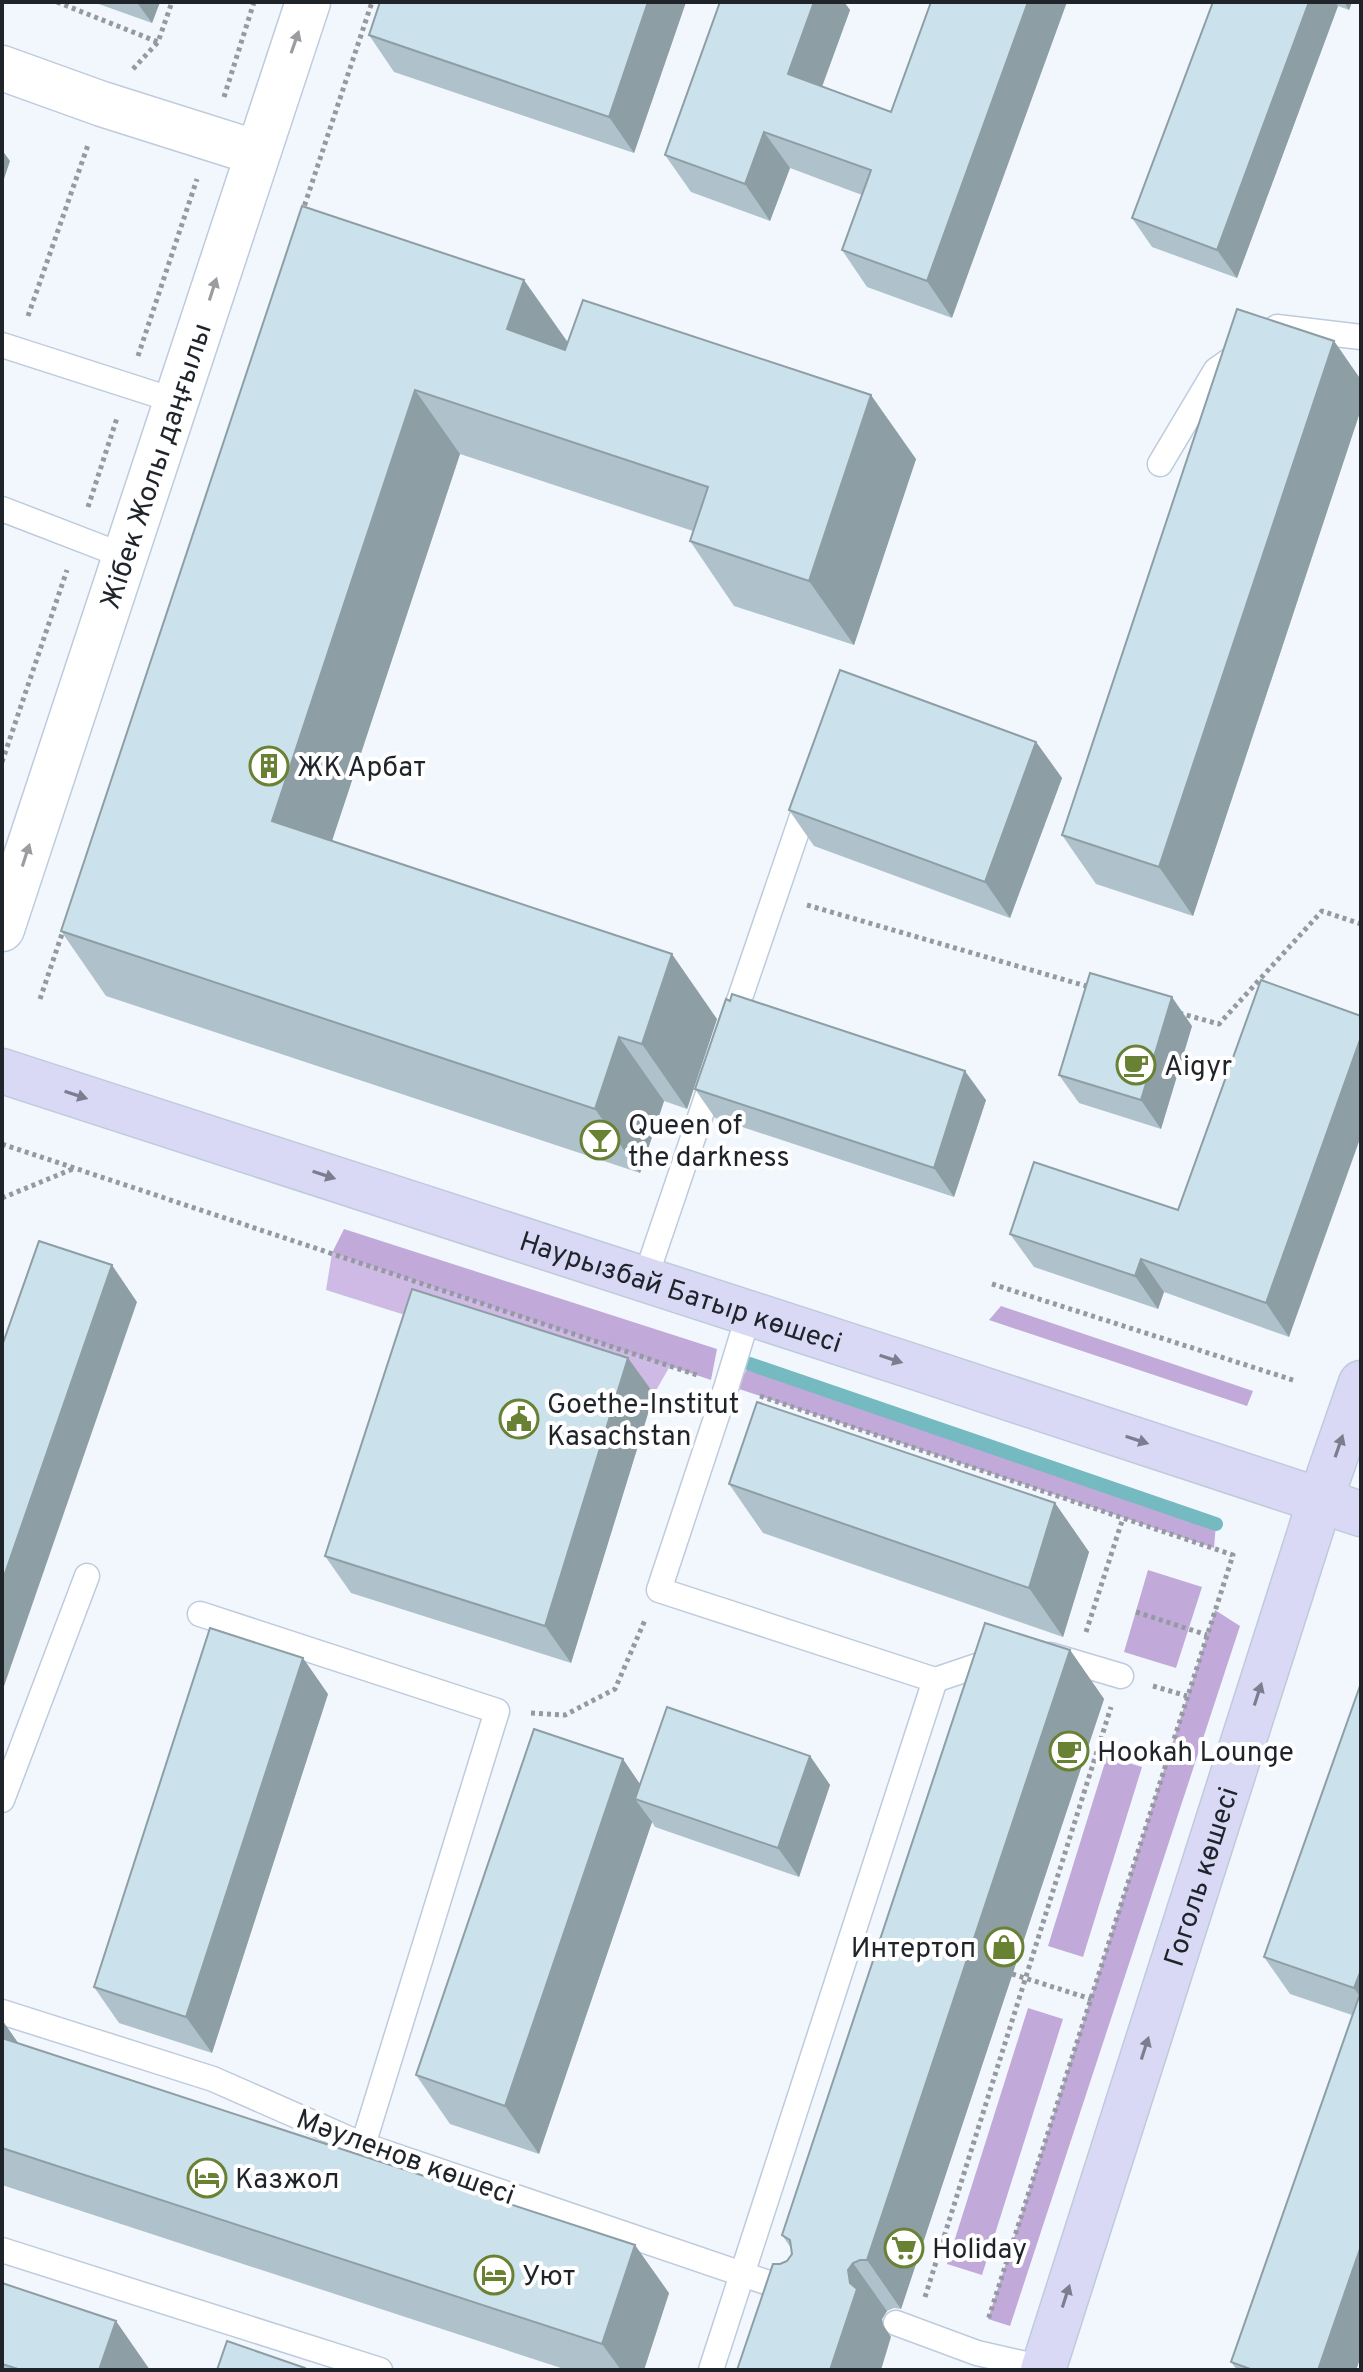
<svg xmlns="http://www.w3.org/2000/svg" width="1363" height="2372" font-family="Overpass,sans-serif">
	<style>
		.green { fill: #cfbae5 }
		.forest { fill: #c1aad9 }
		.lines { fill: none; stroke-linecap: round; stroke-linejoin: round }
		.stream { stroke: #75bac0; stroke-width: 14 }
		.lane-casing { stroke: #becbdc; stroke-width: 27 }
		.street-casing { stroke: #becbdc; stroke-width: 47 }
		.secondary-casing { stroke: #becbdc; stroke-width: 47 }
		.path { stroke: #959aa1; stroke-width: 5; stroke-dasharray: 4 4; stroke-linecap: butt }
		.lane { stroke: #fff; stroke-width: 24 }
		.street { stroke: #fff; stroke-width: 44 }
		.secondary { stroke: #d9d9f6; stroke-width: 44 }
		.wall { fill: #afc2cb }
		.shaded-wall { fill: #8e9ea5 }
		.building { fill: #cbe2ec; stroke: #8e9ea5; stroke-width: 2 }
		.oneway { fill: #9a9ca0 }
		.oneway2 { fill: #7c7e90 }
		.labels { text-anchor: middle; stroke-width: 8; stroke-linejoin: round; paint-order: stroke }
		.street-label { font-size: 28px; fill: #1f242b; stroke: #fff }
		.poi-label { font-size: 28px; fill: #1f242b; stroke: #fff; text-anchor: start }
	</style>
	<rect width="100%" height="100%" fill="#f2f7fe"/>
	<polygon class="green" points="332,1253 670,1366 654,1394 326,1290"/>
	<g class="forest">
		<polygon points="344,1229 717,1349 711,1380 332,1253"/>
		<polygon points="1001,1306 1253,1391 1247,1406 989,1320"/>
		<polygon points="750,1364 1216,1524 1214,1548 736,1388"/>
		<polygon points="1148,1570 1202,1587 1176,1668 1124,1652"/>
		<polygon points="1215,1610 1240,1626 1010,2326 988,2319"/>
		<polygon points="1107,1756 1142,1767 1083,1957 1048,1946"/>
		<polygon points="1028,2008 1063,2019 982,2275 947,2264"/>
	</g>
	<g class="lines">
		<polyline class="stream" points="750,1364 1216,1524"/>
		<defs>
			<g id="lane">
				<polyline points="2,345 176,401"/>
				<polyline points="1160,464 1216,370 1277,327 1361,337"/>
				<polyline points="2,509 124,556"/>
				<polyline points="730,1027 810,793"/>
				<polyline points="645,1279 715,1073"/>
				<polyline points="200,1614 497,1711 363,2145"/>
				<polyline points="1050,1655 1121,1676"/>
				<polyline points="935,1680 1000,1658"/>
				<polyline points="2,1800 87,1576"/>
				<polyline points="2,2012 213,2079 363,2145 798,2293"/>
				<polyline points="2,2250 380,2370"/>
				<polyline points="896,2323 977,2353 1052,2370"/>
				<polyline points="711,2370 935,1680 659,1590 727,1385 749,1313"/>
			</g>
			<g id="street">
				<polyline points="2,68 102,104 257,153"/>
				<path id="s1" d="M2,929L308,2"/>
			</g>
			<g id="secondary">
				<path id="s2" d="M2,1071L921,1369L1361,1514"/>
				<path id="s3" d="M1043,2370L1320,1501L1361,1383"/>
			</g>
		</defs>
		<use href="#lane" class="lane-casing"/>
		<use href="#street" class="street-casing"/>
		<use href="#secondary" class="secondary-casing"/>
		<g class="path">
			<polyline points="57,2 158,42"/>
			<polyline points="133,69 158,42 172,2"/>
			<polyline points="224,97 254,2"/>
			<polyline points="302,213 372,2"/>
			<polyline points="28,316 88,145"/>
			<polyline points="138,356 197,179"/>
			<polyline points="88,507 117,418"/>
			<polyline points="2,762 67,570"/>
			<polyline points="807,905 1093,988"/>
			<polyline points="40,999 64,928"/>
			<polyline points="1179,1013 1219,1024 1322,911 1361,924"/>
			<polyline points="2,1144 697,1375"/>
			<polyline points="2,1198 75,1168"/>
			<polyline points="992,1284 1296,1381"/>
			<polyline points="760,1396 1233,1555 988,2320"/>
			<polyline points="1136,1612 1207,1635"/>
			<polyline points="1086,1632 1123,1518"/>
			<polyline points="1153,1686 1187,1696"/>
			<polyline points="531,1713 565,1715 615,1689 645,1620"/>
			<polyline points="1012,1974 1091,1999"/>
			<polyline points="925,2297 1111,1707"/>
		</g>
		<use href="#lane" class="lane"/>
		<use href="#street" class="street"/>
		<use href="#secondary" class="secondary"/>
	</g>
	<g class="wall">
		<polygon points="93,2 160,2 152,23"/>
		<polygon points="380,2 686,2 634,153 394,72 369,35"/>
		<polygon points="720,2 844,2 850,10 822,87 891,112 952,318 867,287 842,250 862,195 790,168 770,221 691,192 665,155"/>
		<polygon points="1213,2 1352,2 1349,10 1338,6 1237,278 1152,247 1132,218"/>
		<polygon points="302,206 568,343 916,459 854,645 734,606 690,541 693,531 460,454 332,841 717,1019 687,1109 664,1101 640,1173 106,996 61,931"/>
		<polygon points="1334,341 1361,380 1361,409 1193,916 1096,884 1062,835"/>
		<polygon points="1036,742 1062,778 1010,918 814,846 789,810"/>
		<polygon points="730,1001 986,1100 954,1197 715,1118 695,1089"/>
		<polygon points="1361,1016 1289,1337 1164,1292 1158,1309 1034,1267 1010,1234 1178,1210"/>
		<polygon points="1192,1026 1161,1129 1079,1103 1059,1075"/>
		<polygon points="628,1358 654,1394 571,1663 351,1593 325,1556"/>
		<polygon points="729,1484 1055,1503 1089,1552 1063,1637 763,1533"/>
		<polygon points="1070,1650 1104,1699 901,2309 894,2308 887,2311 882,2319 883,2325 891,2337 780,2264 787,2261 792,2254 791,2248 782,2235"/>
		<polygon points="1361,1683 1361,2356 1356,2370 1237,2370 1231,2362 1352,2015 1290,1994 1264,1957"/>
		<polygon points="328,1694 212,2053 119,2023 94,1987"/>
		<polygon points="810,1756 830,1785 799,1877 655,1827 652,1822 539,2154 450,2124 416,2075 640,1784"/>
		<polygon points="2,2020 18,2043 669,2293 644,2370 567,2370 2,2185"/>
		<polygon points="2,2283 150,2370 2,2370"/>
	</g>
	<g class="shaded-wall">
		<polygon points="139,2 160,2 152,23 138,4"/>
		<polygon points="648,2 686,2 634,153 609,117"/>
		<polygon points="814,2 844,2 850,10 813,111 788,74"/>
		<polygon points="1028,2 1067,2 952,318 927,281"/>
		<polygon points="1309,2 1335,2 1338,6 1237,278 1217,250"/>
		<polygon points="1344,2 1352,2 1349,10"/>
		<polygon points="764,132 790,168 770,221 745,184"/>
		<polygon points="2,150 10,161 2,185"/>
		<polygon points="524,280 569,344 552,394 507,329"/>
		<polygon points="1334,341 1361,380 1361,409 1193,916 1159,867"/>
		<polygon points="415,390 460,454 317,886 272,821"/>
		<polygon points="871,395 916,459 854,645 809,581"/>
		<polygon points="1036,742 1062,778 1010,918 985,882"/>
		<polygon points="672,954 717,1019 687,1109 642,1044"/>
		<polygon points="1172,997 1192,1026 1161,1129 1141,1100"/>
		<polygon points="619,1037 664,1101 640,1173 595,1109"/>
		<polygon points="1361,1037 1361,1136 1289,1337 1266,1303"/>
		<polygon points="965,1071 986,1100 954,1197 934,1168"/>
		<polygon points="1141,1259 1164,1292 1158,1309 1135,1276"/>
		<polygon points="112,1265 137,1302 2,1692 2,1582"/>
		<polygon points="628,1358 654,1394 571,1663 545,1626"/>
		<polygon points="1055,1503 1089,1552 1063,1637 1029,1588"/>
		<polygon points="1070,1650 1104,1699 901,2309 867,2260"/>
		<polygon points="303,1658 328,1694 212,2053 186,2017"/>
		<polygon points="810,1756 830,1785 799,1877 778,1848"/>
		<polygon points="623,1759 655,1806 635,1799 652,1822 539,2154 505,2106"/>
		<polygon points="1361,1970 1361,1998 1354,1988"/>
		<polygon points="2,2020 21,2047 2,2065"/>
		<polygon points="635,2245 669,2293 644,2370 621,2370 602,2344"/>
		<polygon points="1361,2246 1361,2356 1356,2370 1318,2370"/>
		<polygon points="853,2263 887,2311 882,2319 883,2325 891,2337 881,2370 830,2370 848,2270"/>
		<polygon points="116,2321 150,2370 99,2370"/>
	</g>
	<g class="building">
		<polygon points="380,2 648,2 609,117 369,35"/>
		<polygon points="720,2 814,2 788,74 891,112 931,2 1028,2 927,281 842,250 871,170 764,132 745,184 665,155"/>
		<polygon points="1213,2 1309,2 1217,250 1132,218"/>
		<polygon points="302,206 524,280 507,329 565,350 583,300 871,395 809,581 690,541 708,487 415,390 272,821 672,954 642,1044 619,1037 595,1109 61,931"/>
		<polygon points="1237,309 1334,341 1159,867 1062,835"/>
		<polygon points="840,670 1036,742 985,882 789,810"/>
		<polygon points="1090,973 1172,997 1141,1100 1059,1075"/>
		<polygon points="1261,980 1361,1016 1361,1037 1266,1303 1141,1259 1135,1276 1010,1234 1034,1162 1178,1210"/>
		<polygon points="732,994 965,1071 934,1168 695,1089 726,999 730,1001"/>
		<polygon points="39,1241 112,1265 2,1582 2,1346"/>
		<polygon points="412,1289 628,1358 545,1626 325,1556"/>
		<polygon points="757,1402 1055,1503 1029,1588 729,1484"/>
		<polygon points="985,1623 1070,1650 867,2260 860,2260 853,2263 848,2270 850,2283 857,2289 830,2370 737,2370 773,2264 780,2264 787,2261 792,2254 790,2240 782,2235"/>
		<polygon points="210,1628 303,1658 186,2017 94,1987"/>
		<polygon points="1361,1683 1361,1970 1354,1988 1264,1957"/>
		<polygon points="667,1707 810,1756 778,1848 635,1799"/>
		<polygon points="534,1729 623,1759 505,2106 416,2075"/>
		<polygon points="1361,1991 1361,2246 1318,2370 1253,2370 1231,2362"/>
		<polygon points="2,2038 635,2245 602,2344 2,2148"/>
		<polygon points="2,2283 116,2321 99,2370 21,2370 2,2364"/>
		<polygon points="227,2341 305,2368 305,2370 217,2370"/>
	</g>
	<defs><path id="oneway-solid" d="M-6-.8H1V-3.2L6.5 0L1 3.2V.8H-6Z" transform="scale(2)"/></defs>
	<g class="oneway">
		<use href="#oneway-solid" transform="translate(295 42) rotate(-71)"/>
		<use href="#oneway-solid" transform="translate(213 289) rotate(-72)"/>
		<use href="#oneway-solid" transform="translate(26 855) rotate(-72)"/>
	</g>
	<g class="oneway2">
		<use href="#oneway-solid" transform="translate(76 1095) rotate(18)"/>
		<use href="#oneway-solid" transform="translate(324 1175) rotate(18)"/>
		<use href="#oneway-solid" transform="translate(891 1359) rotate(18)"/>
		<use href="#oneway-solid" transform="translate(1137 1440) rotate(18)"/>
		<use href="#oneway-solid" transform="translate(1339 1446) rotate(-71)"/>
		<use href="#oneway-solid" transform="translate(1258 1694) rotate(-72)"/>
		<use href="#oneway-solid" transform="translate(1145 2048) rotate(-72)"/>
		<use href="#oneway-solid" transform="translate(1066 2296) rotate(-72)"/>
	</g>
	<defs>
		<symbol id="building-ring" viewBox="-11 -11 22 22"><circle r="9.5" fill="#fff" stroke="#698133" stroke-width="1.5"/><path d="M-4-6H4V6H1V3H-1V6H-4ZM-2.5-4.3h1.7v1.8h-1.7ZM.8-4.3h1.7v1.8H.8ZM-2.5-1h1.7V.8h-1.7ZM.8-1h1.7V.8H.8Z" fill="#698133"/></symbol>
		<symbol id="cafe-ring" viewBox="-11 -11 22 22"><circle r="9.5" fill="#fff" stroke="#698133" stroke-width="1.5"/><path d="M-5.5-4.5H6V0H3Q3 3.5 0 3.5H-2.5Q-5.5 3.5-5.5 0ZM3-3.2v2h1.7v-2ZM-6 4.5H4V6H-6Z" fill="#698133"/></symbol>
		<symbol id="bar-ring" viewBox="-11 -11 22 22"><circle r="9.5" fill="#fff" stroke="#698133" stroke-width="1.5"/><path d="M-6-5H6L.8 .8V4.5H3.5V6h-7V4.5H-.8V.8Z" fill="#698133"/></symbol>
		<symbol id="civic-ring" viewBox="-11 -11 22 22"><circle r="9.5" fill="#fff" stroke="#698133" stroke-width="1.5"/><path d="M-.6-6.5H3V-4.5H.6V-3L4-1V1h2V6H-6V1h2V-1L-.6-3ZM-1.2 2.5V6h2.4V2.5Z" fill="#698133"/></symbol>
		<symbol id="shop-ring" viewBox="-11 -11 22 22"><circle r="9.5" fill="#fff" stroke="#698133" stroke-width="1.5"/><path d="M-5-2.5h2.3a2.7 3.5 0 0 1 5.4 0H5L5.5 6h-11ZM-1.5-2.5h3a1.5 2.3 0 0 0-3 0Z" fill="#698133"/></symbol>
		<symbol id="hotel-ring" viewBox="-11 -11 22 22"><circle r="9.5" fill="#fff" stroke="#698133" stroke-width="1.5"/><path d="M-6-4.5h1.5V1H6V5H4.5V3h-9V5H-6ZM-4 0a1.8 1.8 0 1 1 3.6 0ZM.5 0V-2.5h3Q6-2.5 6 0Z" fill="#698133"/></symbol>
		<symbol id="supermarket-ring" viewBox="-11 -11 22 22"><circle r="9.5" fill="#fff" stroke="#698133" stroke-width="1.5"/><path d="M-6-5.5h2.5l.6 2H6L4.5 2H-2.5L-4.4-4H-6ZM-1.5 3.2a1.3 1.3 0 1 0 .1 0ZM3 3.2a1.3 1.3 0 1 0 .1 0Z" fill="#698133"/></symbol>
	</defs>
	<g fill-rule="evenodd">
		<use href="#building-ring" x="247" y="744" width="44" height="44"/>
		<use href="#cafe-ring" x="1114" y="1043" width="44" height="44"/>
		<use href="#bar-ring" x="578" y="1118" width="44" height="44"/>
		<use href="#civic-ring" x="497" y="1397" width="44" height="44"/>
		<use href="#cafe-ring" x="1047" y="1729" width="44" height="44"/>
		<use href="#shop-ring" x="982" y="1925" width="44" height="44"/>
		<use href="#hotel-ring" x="185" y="2156" width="44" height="44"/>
		<use href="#supermarket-ring" x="882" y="2226" width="44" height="44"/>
		<use href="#hotel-ring" x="472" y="2253" width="44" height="44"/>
	</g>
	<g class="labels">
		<g class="street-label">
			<text dy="10" stroke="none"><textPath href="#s1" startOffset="488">Жібек Жолы даңғылы</textPath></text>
			<text dy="10" stroke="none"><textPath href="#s2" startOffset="714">Наурызбай Батыр көшесі</textPath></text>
			<text dy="10" stroke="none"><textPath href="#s3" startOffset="518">Гоголь көшесі</textPath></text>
			<text transform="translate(406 2156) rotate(20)" y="10">Мәуленов көшесі</text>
		</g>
		<g class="poi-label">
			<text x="297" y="776">ЖК Арбат</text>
			<text x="1164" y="1075">Aigyr</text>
			<text x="628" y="1134">Queen of<tspan x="628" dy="32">the darkness</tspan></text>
			<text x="547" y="1413">Goethe-Institut<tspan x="547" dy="32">Kasachstan</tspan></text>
			<text x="1097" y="1761">Hookah Lounge</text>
			<text x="976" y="1957" text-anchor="end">Интертоп</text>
			<text x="235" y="2188">Казжол</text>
			<text x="932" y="2258">Holiday</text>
			<text x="522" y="2285">Уют</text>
		</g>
	</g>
	<rect width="1363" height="2372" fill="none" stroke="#1f242b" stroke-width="8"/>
</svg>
